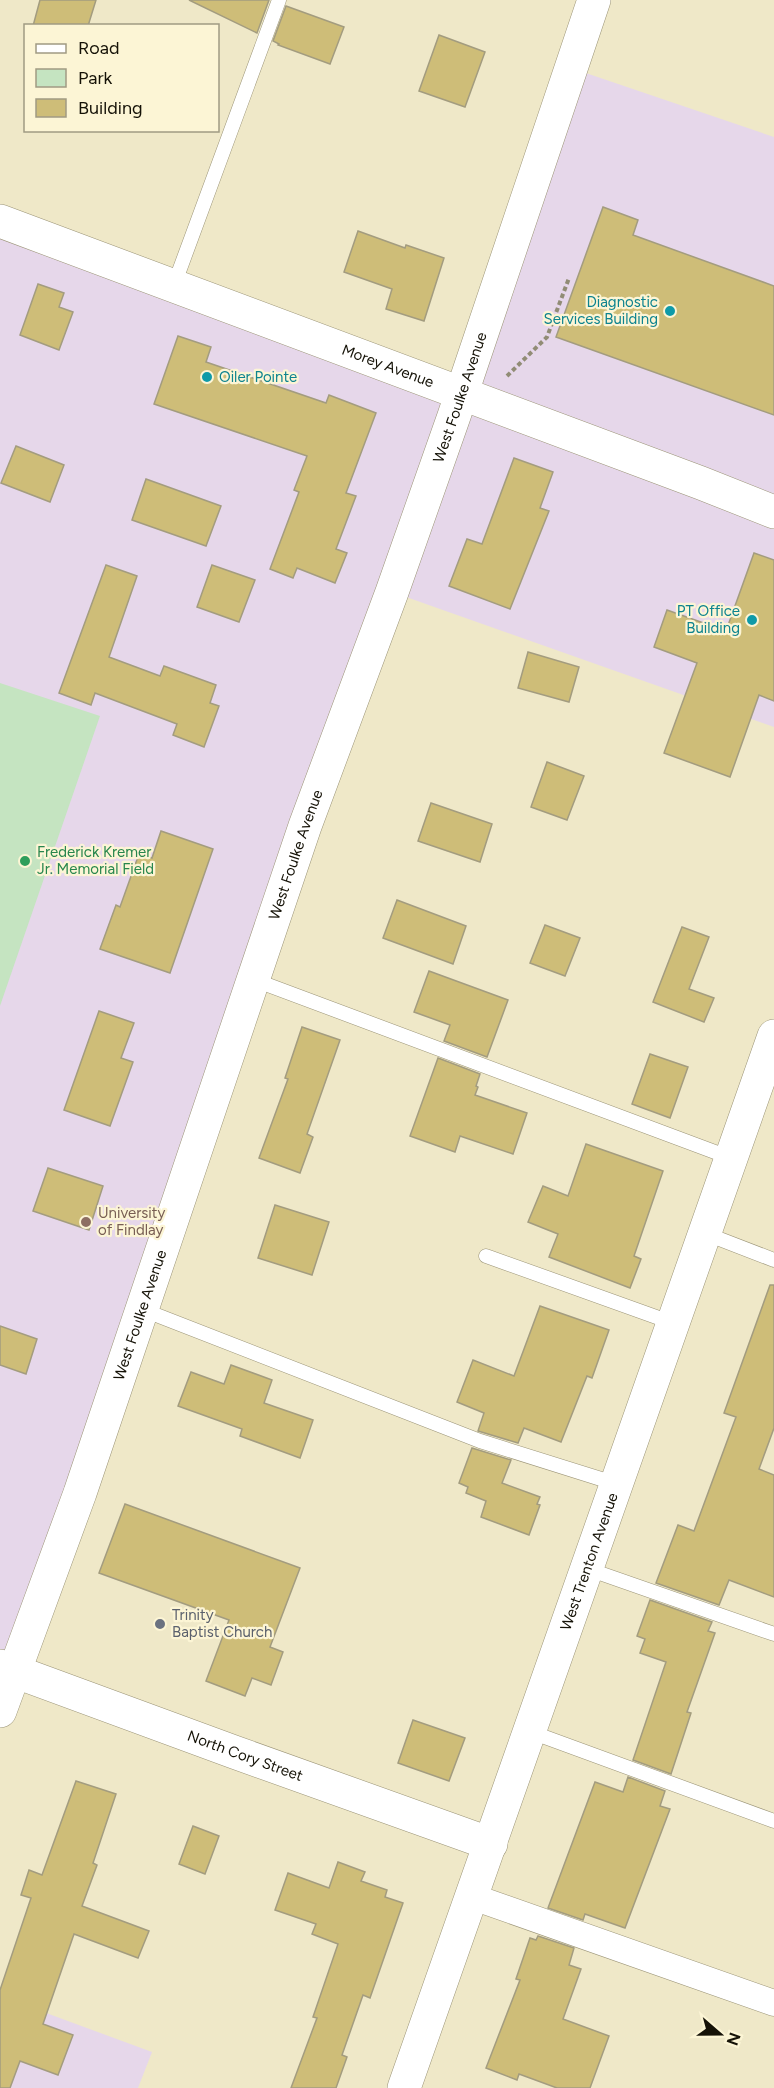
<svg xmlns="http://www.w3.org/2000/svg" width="774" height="2088" font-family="Figtree,sans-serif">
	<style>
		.education { fill: #e6d7ea }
		.green { fill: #c5e4c1 }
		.building { fill: #cebd78; stroke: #a39c7f; stroke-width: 1.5 }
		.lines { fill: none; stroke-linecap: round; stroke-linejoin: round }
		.lane-casing { stroke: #9b9477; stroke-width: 15 }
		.street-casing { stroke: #9b9477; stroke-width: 27 }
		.secondary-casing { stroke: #9b9477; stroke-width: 34 }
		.primary-casing { stroke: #9b9477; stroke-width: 34 }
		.path { stroke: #918c75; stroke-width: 4; stroke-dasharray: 4.5 3; stroke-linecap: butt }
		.lane { stroke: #fff; stroke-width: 14 }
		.street { stroke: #fff; stroke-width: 26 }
		.secondary { stroke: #fff; stroke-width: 33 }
		.primary { stroke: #fff; stroke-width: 33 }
		.culture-dot { fill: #0f9aa8; stroke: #fcf5d5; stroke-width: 2 }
		.leisure-dot { fill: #2e9e5b; stroke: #fcf5d5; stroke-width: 2 }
		.education-dot { fill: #8d6e63; stroke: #fcf5d5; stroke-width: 2 }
		.worship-dot { fill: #6b7280; stroke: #fcf5d5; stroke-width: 2 }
		.labels { text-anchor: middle; stroke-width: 4.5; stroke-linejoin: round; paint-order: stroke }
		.culture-label { font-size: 15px; fill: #0d838f; stroke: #fcf5d5; text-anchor: end }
		.street-label { font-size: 15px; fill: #151207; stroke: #fcf5d5 }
		.leisure-label { font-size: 15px; fill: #27864d; stroke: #fcf5d5; text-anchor: start }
		.education-label { font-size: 15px; fill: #785e54; stroke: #fcf5d5; text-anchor: start }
		.worship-label { font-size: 15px; fill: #5b616d; stroke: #fcf5d5; text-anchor: start }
	</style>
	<rect width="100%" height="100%" fill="#efe8c8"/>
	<g class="education">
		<polygon points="571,68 774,137 774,727 392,592 0,1717 0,220 461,393"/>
		<polygon points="0,1996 152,2052 138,2088 0,2088"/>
	</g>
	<polygon class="green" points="0,683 100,716 0,1006"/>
	<g class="building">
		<polygon points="40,0 96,0 88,26 33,26"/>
		<polygon points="189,0 269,0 257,33"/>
		<polygon points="286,6 344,27 330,64 278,45 279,44 273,41"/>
		<polygon points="439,35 485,52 465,107 419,91"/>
		<polygon points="603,207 638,220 633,235 774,286 774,415 556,337"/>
		<polygon points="358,231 405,248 406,245 444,258 424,321 386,309 392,289 344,272"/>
		<polygon points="38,284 64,293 59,307 73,312 59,350 20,335"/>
		<polygon points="178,336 211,347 206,362 326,403 329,395 376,413 346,493 356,496 336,549 347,553 335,583 297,568 293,578 270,569 299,492 294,490 307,456 154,404"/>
		<polygon points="16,446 64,465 50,502 1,483"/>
		<polygon points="514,458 553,472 540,508 549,511 510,609 449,586 467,539 482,544"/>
		<polygon points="146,479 221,506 206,546 132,520"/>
		<polygon points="754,553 774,560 774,701 759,695 730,777 664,753 697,663 654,647 667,610 726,631"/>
		<polygon points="106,565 137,576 109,657 160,676 164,666 216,685 210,703 219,706 204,747 173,735 177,724 95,693 91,705 59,693"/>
		<polygon points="212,565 255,580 239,622 197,607"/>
		<polygon points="528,652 579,667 569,702 518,688"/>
		<polygon points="547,762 584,776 567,820 531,807"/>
		<polygon points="431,803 492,824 480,862 418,841"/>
		<polygon points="161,831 213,849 170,973 100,949 116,905 120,907 139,854 152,858"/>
		<polygon points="397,900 466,926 453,964 383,938"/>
		<polygon points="545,925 580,938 565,976 530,963"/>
		<polygon points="682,927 709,937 689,989 714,998 704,1022 653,1002"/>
		<polygon points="429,971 508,1000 487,1057 444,1041 450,1025 414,1012"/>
		<polygon points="99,1011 134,1023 121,1058 133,1062 110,1126 64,1110"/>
		<polygon points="302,1027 340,1040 307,1134 313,1137 300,1173 259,1158 288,1079 285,1078"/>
		<polygon points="650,1054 688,1067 670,1118 632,1104"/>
		<polygon points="438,1058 480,1074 476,1086 478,1087 475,1095 527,1113 513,1154 460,1136 455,1152 410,1136"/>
		<polygon points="586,1144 663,1171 634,1256 641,1259 630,1288 549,1257 558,1234 528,1222 543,1186 568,1196"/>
		<polygon points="48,1168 103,1186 89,1230 33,1211"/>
		<polygon points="275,1205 329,1222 312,1275 258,1258"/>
		<polygon points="770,1285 774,1285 774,1428 759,1469 774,1475 774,1597 729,1580 719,1605 656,1583 678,1525 694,1531 736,1417 724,1413"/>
		<polygon points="540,1306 609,1330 592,1378 587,1376 561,1442 524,1428 518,1443 478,1431 484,1413 457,1402 473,1360 514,1376"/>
		<polygon points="0,1326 37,1339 26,1374 0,1365"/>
		<polygon points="231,1365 272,1380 264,1403 313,1420 300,1458 240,1436 242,1429 178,1406 191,1372 224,1384"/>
		<polygon points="472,1448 511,1460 502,1483 540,1497 537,1504 540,1505 529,1535 481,1517 486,1501 466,1493 468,1487 459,1483"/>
		<polygon points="125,1504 300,1568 270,1647 283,1652 271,1685 252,1678 245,1696 206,1681 229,1620 99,1573"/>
		<polygon points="650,1600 712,1622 708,1631 715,1633 687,1712 691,1713 671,1774 633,1760 666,1662 640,1653 645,1639 637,1636"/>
		<polygon points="413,1720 465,1738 449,1781 398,1763"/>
		<polygon points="628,1777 665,1791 660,1806 670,1809 625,1928 585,1914 583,1920 548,1908 595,1782 623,1792"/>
		<polygon points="76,1781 116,1794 93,1863 97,1865 82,1906 149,1931 138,1958 74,1934 43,2024 73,2035 58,2075 20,2061 10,2088 0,2088 0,1990 31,1898 21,1895 29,1870 42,1875"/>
		<polygon points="193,1826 219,1836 205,1874 179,1864"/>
		<polygon points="338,1862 365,1872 361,1881 387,1890 385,1897 403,1903 370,1998 363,1995 342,2055 347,2057 336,2088 291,2088 317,2018 313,2017 338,1944 312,1934 316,1924 275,1910 288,1873 329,1888"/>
		<polygon points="538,1936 574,1948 569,1965 581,1969 563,2019 609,2036 590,2088 557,2088 519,2074 517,2080 486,2068 520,1980 516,1979 530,1938 536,1940"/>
	</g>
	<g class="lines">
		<defs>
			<g id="lane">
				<polyline points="174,285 279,0"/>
				<polyline points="252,979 731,1158"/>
				<polyline points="704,1233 774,1260"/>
				<polyline points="486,1256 673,1323"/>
				<polyline points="141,1309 480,1441 617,1484"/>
				<polyline points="588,1569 774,1634"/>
				<polyline points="531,1732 774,1821"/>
			</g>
			<polyline id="street" points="473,1897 774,2003"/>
			<g id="secondary">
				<path id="s1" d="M0,221L701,483L774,512"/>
				<path id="s2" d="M0,1666L234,1752L491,1844"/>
				<path id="s3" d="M0,1711L80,1493L305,826L392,592L454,416L594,0"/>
			</g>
			<g id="primary">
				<path id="s4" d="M404,2088L774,1036"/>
			</g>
		</defs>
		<use href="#lane" class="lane-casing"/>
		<use href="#street" class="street-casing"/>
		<use href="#secondary" class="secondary-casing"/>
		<use href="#primary" class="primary-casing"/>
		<polyline class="path" points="507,376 547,337 569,278"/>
		<use href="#lane" class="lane"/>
		<use href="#street" class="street"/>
		<use href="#secondary" class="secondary"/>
		<use href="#primary" class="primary"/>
	</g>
	<g class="culture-dot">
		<circle cx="670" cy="311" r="6"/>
		<circle cx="207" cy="377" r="6"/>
		<circle cx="752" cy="620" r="6"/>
	</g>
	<circle class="leisure-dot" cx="25" cy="861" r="6"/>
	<circle class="education-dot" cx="86" cy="1222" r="6"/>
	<circle class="worship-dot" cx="160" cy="1624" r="6"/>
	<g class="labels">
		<g class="culture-label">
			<text x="658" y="307">Diagnostic<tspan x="658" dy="17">Services Building</tspan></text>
			<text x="219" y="382" text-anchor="start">Oiler Pointe</text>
			<text x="740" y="616">PT Office<tspan x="740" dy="17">Building</tspan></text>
		</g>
		<g class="street-label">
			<text dy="5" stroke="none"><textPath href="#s1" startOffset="414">Morey Avenue</textPath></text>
			<text dy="5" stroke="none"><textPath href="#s3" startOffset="1392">West Foulke Avenue</textPath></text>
			<text dy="5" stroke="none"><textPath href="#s3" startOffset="906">West Foulke Avenue</textPath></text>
			<text dy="5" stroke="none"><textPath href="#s3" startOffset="420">West Foulke Avenue</textPath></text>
			<text dy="5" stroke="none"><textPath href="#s4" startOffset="558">West Trenton Avenue</textPath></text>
			<text dy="5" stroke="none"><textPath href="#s2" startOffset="261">North Cory Street</textPath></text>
		</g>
		<g class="leisure-label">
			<text x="37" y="857">Frederick Kremer<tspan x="37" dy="17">Jr. Memorial Field</tspan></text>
		</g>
		<g class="education-label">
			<text x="98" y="1218">University<tspan x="98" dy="17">of Findlay</tspan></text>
		</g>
		<g class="worship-label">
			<text x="172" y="1620">Trinity<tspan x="172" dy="17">Baptist Church</tspan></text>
		</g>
	</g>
	<rect x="24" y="24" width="195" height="108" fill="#fcf5d5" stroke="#a09a83" stroke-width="1.5"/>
	<rect x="36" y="44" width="30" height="9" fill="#ffffff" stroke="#a09a83" stroke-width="1.5"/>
	<text x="78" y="54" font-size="18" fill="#151207">Road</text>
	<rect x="36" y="69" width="30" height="18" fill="#c5e4c1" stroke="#a09a83" stroke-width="1.5"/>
	<text x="78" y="84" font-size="18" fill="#151207">Park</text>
	<rect x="36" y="99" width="30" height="18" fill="#cebd78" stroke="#a09a83" stroke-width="1.5"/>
	<text x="78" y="114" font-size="18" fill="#151207">Building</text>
	<g transform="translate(720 2034) rotate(110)" stroke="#fcf5d5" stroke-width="4.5" paint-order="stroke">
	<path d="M0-4.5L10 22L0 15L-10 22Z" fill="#151207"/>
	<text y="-9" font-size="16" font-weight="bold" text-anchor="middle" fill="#151207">N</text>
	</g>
</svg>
